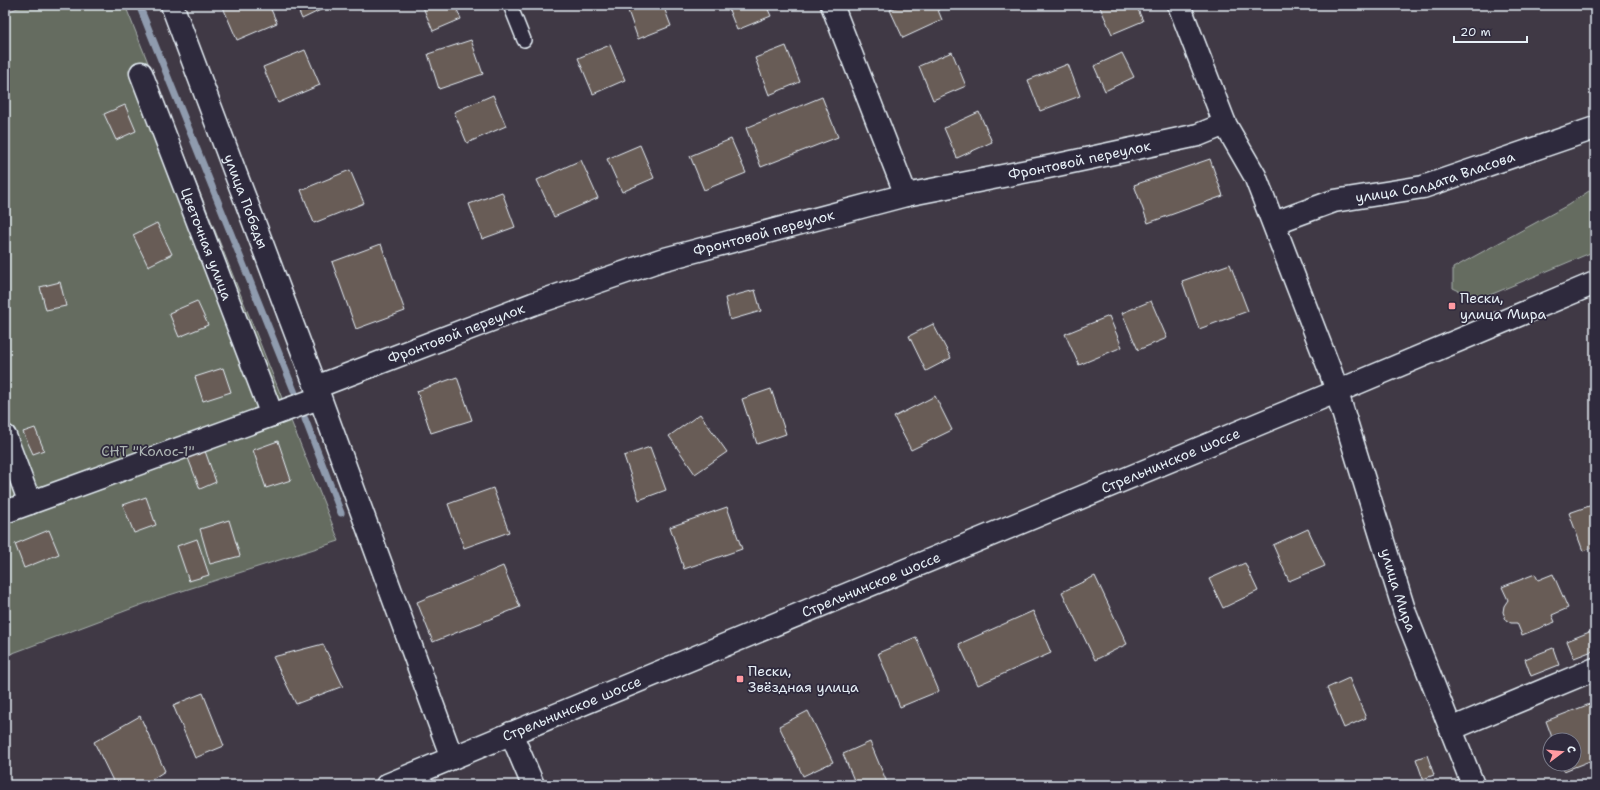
<svg xmlns="http://www.w3.org/2000/svg" width="1600" height="790" font-family="'Shantell Sans',sans-serif">
	<style>
		.green { fill: #656c60; stroke: #a6aeac }
		.lines { fill: none; stroke-linecap: round; stroke-linejoin: round }
		.stream { stroke: #8f9bae; stroke-width: 7 }
		.building { fill: #685b57; stroke: #e8f1f8 }
		.lane-casing { stroke: #e8f1f8; stroke-width: 16 }
		.street-casing { stroke: #e8f1f8; stroke-width: 25 }
		.secondary-casing { stroke: #e8f1f8; stroke-width: 25 }
		.lane { stroke: #2f2a3d; stroke-width: 13 }
		.street { stroke: #2f2a3d; stroke-width: 22 }
		.secondary { stroke: #2f2a3d; stroke-width: 22 }
		.poi-dot { fill: #ff9aa2; stroke: #2f2a3d; stroke-width: 1.5 }
		.labels { text-anchor: middle; stroke-width: 3.5; stroke-linejoin: round; paint-order: stroke }
		.street-label { font-size: 14px; fill: #e8f1f8; stroke: #2f2a3d }
		.poi-label { font-size: 14px; fill: #e8f1f8; stroke: #2f2a3d; text-anchor: start }
		.park-label { font-size: 14px; fill: #adb5b4; stroke: #2f2a3d }
	</style>
	<rect width="100%" height="100%" fill="#403945"/>
	<filter id="ink" filterUnits="userSpaceOnUse"><feTurbulence type="fractalNoise" baseFrequency=".025" numOctaves="2"/><feDisplacementMap in="SourceGraphic" scale="8" xChannelSelector="R" yChannelSelector="G"/><feConvolveMatrix kernelMatrix="1 2 1 2 8 2 1 2 1" color-interpolation-filters="sRGB"/></filter>
	<g filter="url(#ink)">
		<g class="green">
			<polygon points="25,5 125,5 339,541 157,599 5,656 5,13"/>
			<polygon points="1595,187 1595,251 1478,300 1453,288 1453,268 1568,205"/>
		</g>
		<g class="lines">
			<g class="stream">
				<polyline points="5,5 6,5"/>
				<polyline points="139,5 295,393"/>
				<polyline points="305,419 341,513"/>
			</g>
		</g>
		<g class="building">
			<polygon points="222,5 269,5 277,23 237,40"/>
			<polygon points="296,5 331,5 302,19"/>
			<polygon points="422,5 455,5 461,19 433,31"/>
			<polygon points="626,5 663,5 671,26 638,39"/>
			<polygon points="727,5 766,5 771,16 737,30"/>
			<polygon points="901,5 936,5 942,20 903,38 890,10"/>
			<polygon points="1099,5 1136,5 1143,21 1112,34"/>
			<polygon points="471,40 483,74 439,89 428,54"/>
			<polygon points="610,45 625,80 593,94 578,58"/>
			<polygon points="786,46 800,82 769,95 755,58"/>
			<polygon points="305,50 320,85 278,103 263,67"/>
			<polygon points="952,52 966,86 933,100 919,66"/>
			<polygon points="1122,53 1134,77 1105,91 1094,66"/>
			<polygon points="1068,64 1080,96 1040,111 1028,80"/>
			<polygon points="493,95 506,126 467,143 454,112"/>
			<polygon points="822,97 838,137 761,167 746,128"/>
			<polygon points="125,105 136,131 116,140 104,114"/>
			<polygon points="979,112 992,142 957,158 944,128"/>
			<polygon points="731,139 746,173 704,190 690,156"/>
			<polygon points="640,145 654,178 622,192 607,159"/>
			<polygon points="1210,159 1223,196 1148,223 1134,185"/>
			<polygon points="581,160 598,198 554,217 537,180"/>
			<polygon points="350,170 364,203 314,223 301,190"/>
			<polygon points="502,192 515,227 482,239 469,204"/>
			<polygon points="157,223 172,254 148,266 133,235"/>
			<polygon points="381,244 405,311 356,329 332,262"/>
			<polygon points="1230,264 1248,311 1199,329 1182,281"/>
			<polygon points="60,282 66,306 46,310 40,287"/>
			<polygon points="755,290 761,311 730,320 725,298"/>
			<polygon points="197,301 208,325 179,337 169,313"/>
			<polygon points="1151,301 1167,338 1138,350 1122,313"/>
			<polygon points="1109,316 1122,347 1079,365 1065,334"/>
			<polygon points="933,324 951,358 926,371 909,336"/>
			<polygon points="223,368 231,392 203,401 195,377"/>
			<polygon points="457,377 472,420 431,433 417,391"/>
			<polygon points="771,389 786,434 757,444 742,399"/>
			<polygon points="935,396 952,430 911,450 894,417"/>
			<polygon points="700,414 727,452 695,474 669,436"/>
			<polygon points="35,428 44,450 33,454 23,432"/>
			<polygon points="278,441 291,480 266,488 253,450"/>
			<polygon points="650,447 666,490 639,500 624,456"/>
			<polygon points="205,451 216,482 200,489 188,458"/>
			<polygon points="493,488 509,532 464,548 448,504"/>
			<polygon points="146,497 156,525 134,533 123,505"/>
			<polygon points="1595,504 1595,547 1583,551 1569,513"/>
			<polygon points="727,507 742,549 684,569 670,527"/>
			<polygon points="229,520 240,556 210,564 200,529"/>
			<polygon points="1308,529 1325,566 1289,581 1273,545"/>
			<polygon points="49,530 59,554 24,568 15,544"/>
			<polygon points="197,539 209,575 189,581 177,546"/>
			<polygon points="1245,563 1258,591 1223,608 1209,579"/>
			<polygon points="503,566 520,607 433,642 417,602"/>
			<polygon points="1535,574 1538,580 1553,574 1568,608 1552,615 1555,622 1522,635 1517,623 1511,623 1506,620 1503,612 1504,606 1508,600 1502,587"/>
			<polygon points="1095,576 1127,644 1095,660 1062,592"/>
			<polygon points="1033,611 1051,653 978,685 959,644"/>
			<polygon points="1592,631 1595,638 1595,650 1574,658 1567,641"/>
			<polygon points="916,637 939,691 900,707 878,653"/>
			<polygon points="323,644 343,686 296,704 273,657"/>
			<polygon points="1553,648 1559,665 1531,676 1525,659"/>
			<polygon points="1349,678 1366,718 1344,728 1327,688"/>
			<polygon points="203,693 224,746 195,758 173,705"/>
			<polygon points="1595,702 1595,759 1564,771 1562,764 1574,764 1574,740 1553,740 1546,721"/>
			<polygon points="808,711 833,762 803,776 779,726"/>
			<polygon points="140,716 165,771 143,785 115,785 94,742"/>
			<polygon points="870,742 888,785 856,785 843,754"/>
			<polygon points="1427,755 1434,775 1423,779 1416,759"/>
			<polygon points="650,777 654,785 636,785"/>
		</g>
		<g class="lines">
			<defs>
				<polyline id="lane" points="510,5 524,40"/>
				<g id="street">
					<path id="s1" d="M172,5L316,387L452,758"/>
					<polyline points="832,5 906,195"/>
					<path id="s2" d="M1179,5L1225,124L1255,176L1331,373L1405,613L1473,785"/>
					<path id="s3" d="M141,73L272,415"/>
					<path id="s4" d="M1274,223L1334,201L1423,187L1595,128"/>
					<path id="s5" d="M316,387L533,304L661,260L906,195L1048,167L1198,135L1225,124"/>
					<polyline points="5,436 30,503"/>
					<polyline points="5,512 319,398"/>
					<polyline points="1451,729 1595,669"/>
					<polyline points="511,733 533,785"/>
				</g>
				<g id="secondary">
					<path id="s6" d="M387,785L1338,391L1595,283"/>
				</g>
			</defs>
			<use href="#lane" class="lane-casing"/>
			<use href="#street" class="street-casing"/>
			<use href="#secondary" class="secondary-casing"/>
			<use href="#lane" class="lane"/>
			<use href="#street" class="street"/>
			<use href="#secondary" class="secondary"/>
		</g>
	</g>
	<g class="poi-dot">
		<rect x="1448" y="302" width="8" height="8" rx="2"/>
		<rect x="736" y="675" width="8" height="8" rx="2"/>
	</g>
	<g class="labels">
		<g class="street-label">
			<text dy="5" stroke="none"><textPath href="#s5" startOffset="798">Фронтовой переулок</textPath></text>
			<text dy="5" stroke="none"><textPath href="#s4" startOffset="168">улица Солдата Власова</textPath></text>
			<text dy="5" stroke="none"><textPath href="#s1" startOffset="210">улица Победы</textPath></text>
			<text dy="5" stroke="none"><textPath href="#s5" startOffset="474">Фронтовой переулок</textPath></text>
			<text dy="5" stroke="none"><textPath href="#s3" startOffset="183">Цветочная улица</textPath></text>
			<text dy="5" stroke="none"><textPath href="#s5" startOffset="150">Фронтовой переулок</textPath></text>
			<text dy="5" stroke="none"><textPath href="#s6" startOffset="848">Стрельнинское шоссе</textPath></text>
			<text dy="5" stroke="none"><textPath href="#s6" startOffset="524">Стрельнинское шоссе</textPath></text>
			<text dy="5" stroke="none"><textPath href="#s2" startOffset="626">улица Мира</textPath></text>
			<text dy="5" stroke="none"><textPath href="#s6" startOffset="200">Стрельнинское шоссе</textPath></text>
		</g>
		<g class="poi-label">
			<text x="1460" y="303">Пески,<tspan x="1460" dy="16">улица Мира</tspan></text>
			<text x="748" y="676">Пески,<tspan x="748" dy="16">Звёздная улица</tspan></text>
		</g>
		<g class="park-label">
			<text x="148" y="456">СНТ "Колос-1"</text>
		</g>
	</g>
	<rect width="1600" height="790" fill="none" stroke="#2f2a3d" stroke-width="20"/>
	<rect x="10" y="10" width="1580" height="770" fill="none" stroke="#e8f1f8" stroke-width="1.5" filter="url(#ink)"/>
	<g transform="translate(1562 752) rotate(74)"><circle r="19" fill="#2f2a3d" stroke="#797a88"/>
	<path d="M0-3L7 15L0 10L-7 15Z" fill="#ff9aa2"/>
	<text y="-6" font-size="11" font-weight="bold" text-anchor="middle" fill="#e8f1f8">С</text>
	</g>
	<path d="M1454 36v6h73v-6" fill="none" stroke="#e8f1f8" stroke-width="2"/>
	<text x="1460" y="36" font-size="12" fill="#e8f1f8" stroke="#2f2a3d" stroke-width="3" paint-order="stroke">20 m</text>
</svg>
